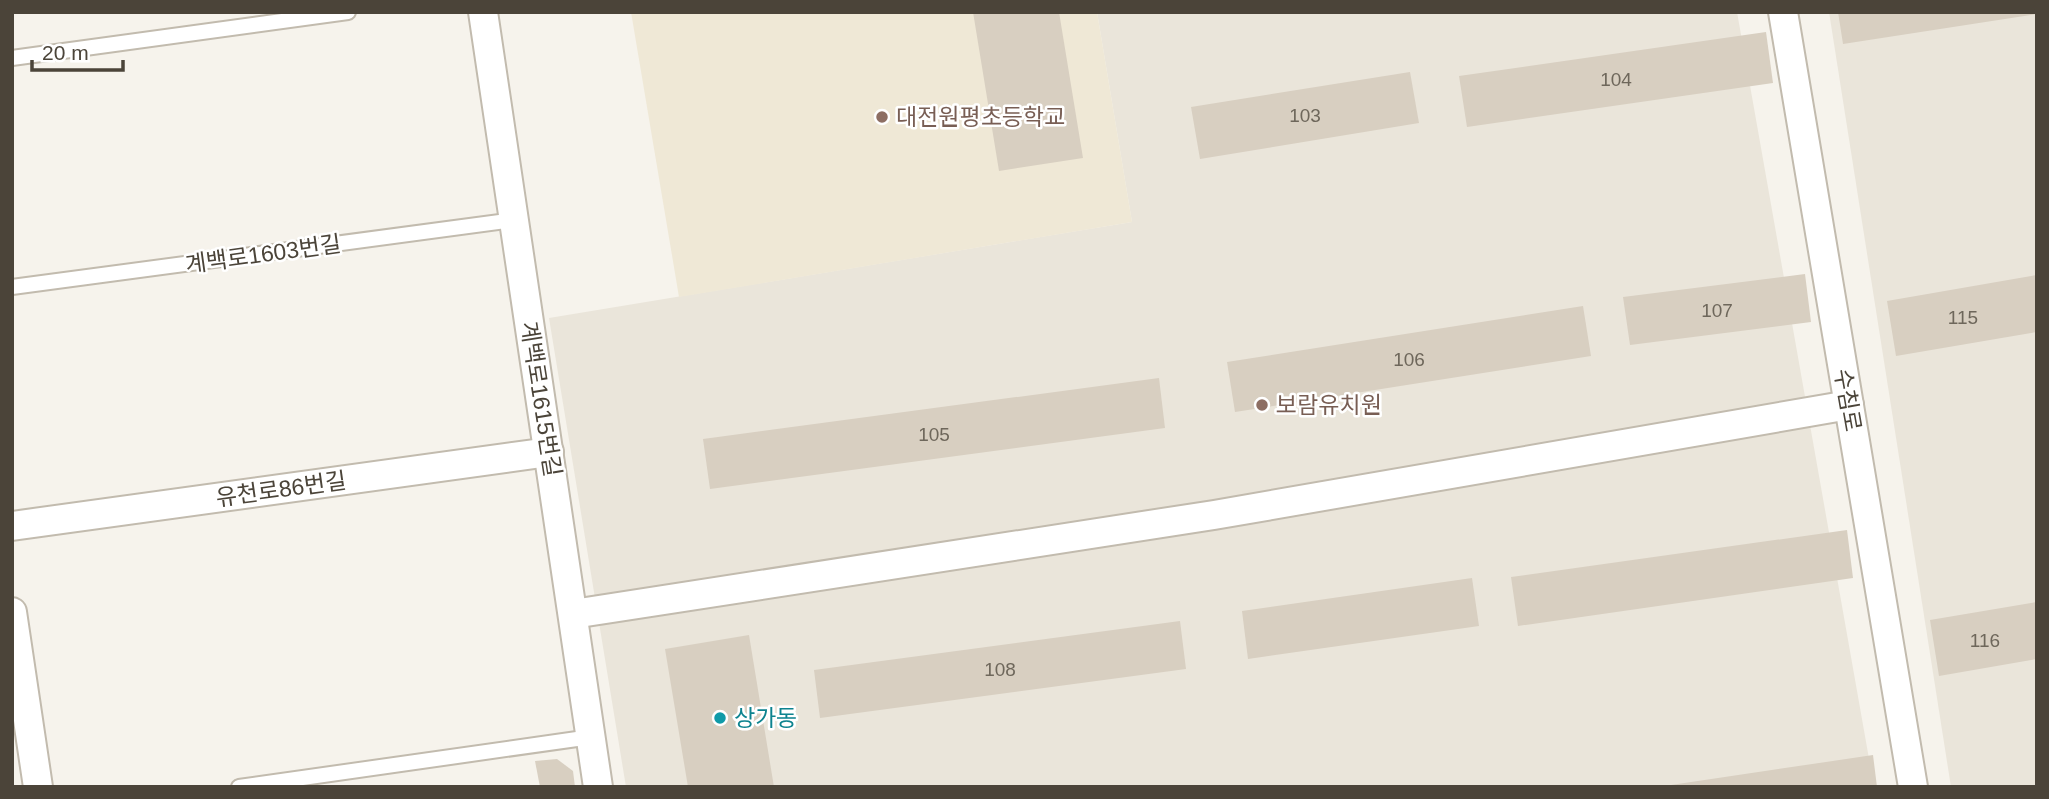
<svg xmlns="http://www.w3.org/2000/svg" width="2049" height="799" font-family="Helvetica,'Noto Sans KR',sans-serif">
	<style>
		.residential { fill: #eae5da }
		.education { fill: #efe8d6 }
		.building { fill: #d8cfc1 }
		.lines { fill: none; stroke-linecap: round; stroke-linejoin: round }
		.lane-casing { stroke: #c2bbae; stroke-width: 18 }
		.street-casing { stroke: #c2bbae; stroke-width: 32 }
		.lane { stroke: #fff; stroke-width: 14 }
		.street { stroke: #fff; stroke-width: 28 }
		.education-dot { fill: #8d6e63; stroke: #fff; stroke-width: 2.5 }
		.culture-dot { fill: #0f9aa8; stroke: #fff; stroke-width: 2.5 }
		.labels { text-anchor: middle; stroke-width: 5; stroke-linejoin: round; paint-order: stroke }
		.number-label { font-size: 19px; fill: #6e675b }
		.education-label { font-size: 23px; fill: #785e54; stroke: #fff; text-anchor: start }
		.street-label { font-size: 23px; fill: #4b4439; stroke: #fff }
		.culture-label { font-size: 23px; fill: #0d838f; stroke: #fff; text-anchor: start }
	</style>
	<rect width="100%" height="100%" fill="#f6f3ec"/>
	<g class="residential">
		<polygon points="1097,12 1737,12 1874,787 626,787 549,318 1132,222"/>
		<polygon points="1829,12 2037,12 2037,787 1951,787"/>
	</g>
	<polygon class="education" points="631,12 1097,12 1132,222 679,297"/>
	<g class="building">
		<polygon points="973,12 1059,12 1083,158 999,171"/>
		<polygon points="1838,12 2037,12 2037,14 1843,44"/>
		<polygon points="1766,32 1773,83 1467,127 1459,76"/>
		<polygon points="1410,72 1419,123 1200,159 1191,107"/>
		<polygon points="1805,274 1811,322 1630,345 1623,297"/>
		<polygon points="2037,275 2037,332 1896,356 1887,301"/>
		<polygon points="1583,306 1591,356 1235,412 1227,362"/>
		<polygon points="1159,378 1165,428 710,489 703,439"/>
		<polygon points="1847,530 1853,578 1518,626 1511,577"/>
		<polygon points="1472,578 1479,626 1248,659 1242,611"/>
		<polygon points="2037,602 2037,659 1939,676 1930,620"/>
		<polygon points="1180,621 1186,669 820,718 814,670"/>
		<polygon points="749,635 774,787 688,787 665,649"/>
		<polygon points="1873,755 1877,787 1671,787 1671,785"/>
		<polygon points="557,759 573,771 575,787 540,787 535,761"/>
	</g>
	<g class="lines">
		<defs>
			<g id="lane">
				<polyline points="12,58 348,12"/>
				<polyline points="12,287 514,220"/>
				<polyline points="239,787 591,737"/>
			</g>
			<g id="street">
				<polyline points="483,12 598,787"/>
				<polyline points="1783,12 1913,787"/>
				<polyline points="12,526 549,452"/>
				<polyline points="12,612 38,787"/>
				<polyline points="573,614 1214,515 1849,405"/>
			</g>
		</defs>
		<use href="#lane" class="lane-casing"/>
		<use href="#street" class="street-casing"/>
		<use href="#lane" class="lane"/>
		<use href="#street" class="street"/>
	</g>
	<g class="education-dot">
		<circle cx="882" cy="117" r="7"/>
		<circle cx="1262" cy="405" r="7"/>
	</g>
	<circle class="culture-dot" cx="720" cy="718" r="7"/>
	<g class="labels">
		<g class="number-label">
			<text x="1616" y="86">104</text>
			<text x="1305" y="122">103</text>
			<text x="1717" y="317">107</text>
			<text x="1963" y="324">115</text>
			<text x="1409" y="366">106</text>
			<text x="934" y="441">105</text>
			<text x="1985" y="647">116</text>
			<text x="1000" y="676">108</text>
		</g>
		<g class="education-label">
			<text x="896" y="125">대전원평초등학교</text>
			<text x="1276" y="413">보람유치원</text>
		</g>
		<g class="street-label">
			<text transform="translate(263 254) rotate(-8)" y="8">계백로1603번길</text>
			<text transform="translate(541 399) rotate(81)" y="8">계백로1615번길</text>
			<text transform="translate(1848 400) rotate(80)" y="8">수침로</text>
			<text transform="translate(281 489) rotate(-8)" y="8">유천로86번길</text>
		</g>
		<g class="culture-label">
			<text x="734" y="726">상가동</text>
		</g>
	</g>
	<rect width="2049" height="799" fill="none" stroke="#4b4439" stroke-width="28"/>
	<path d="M32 60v10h91v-10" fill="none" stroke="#4b4439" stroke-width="3.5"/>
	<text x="42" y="60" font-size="21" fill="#4b4439" stroke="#ffffff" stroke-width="5" paint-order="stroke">20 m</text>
</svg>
